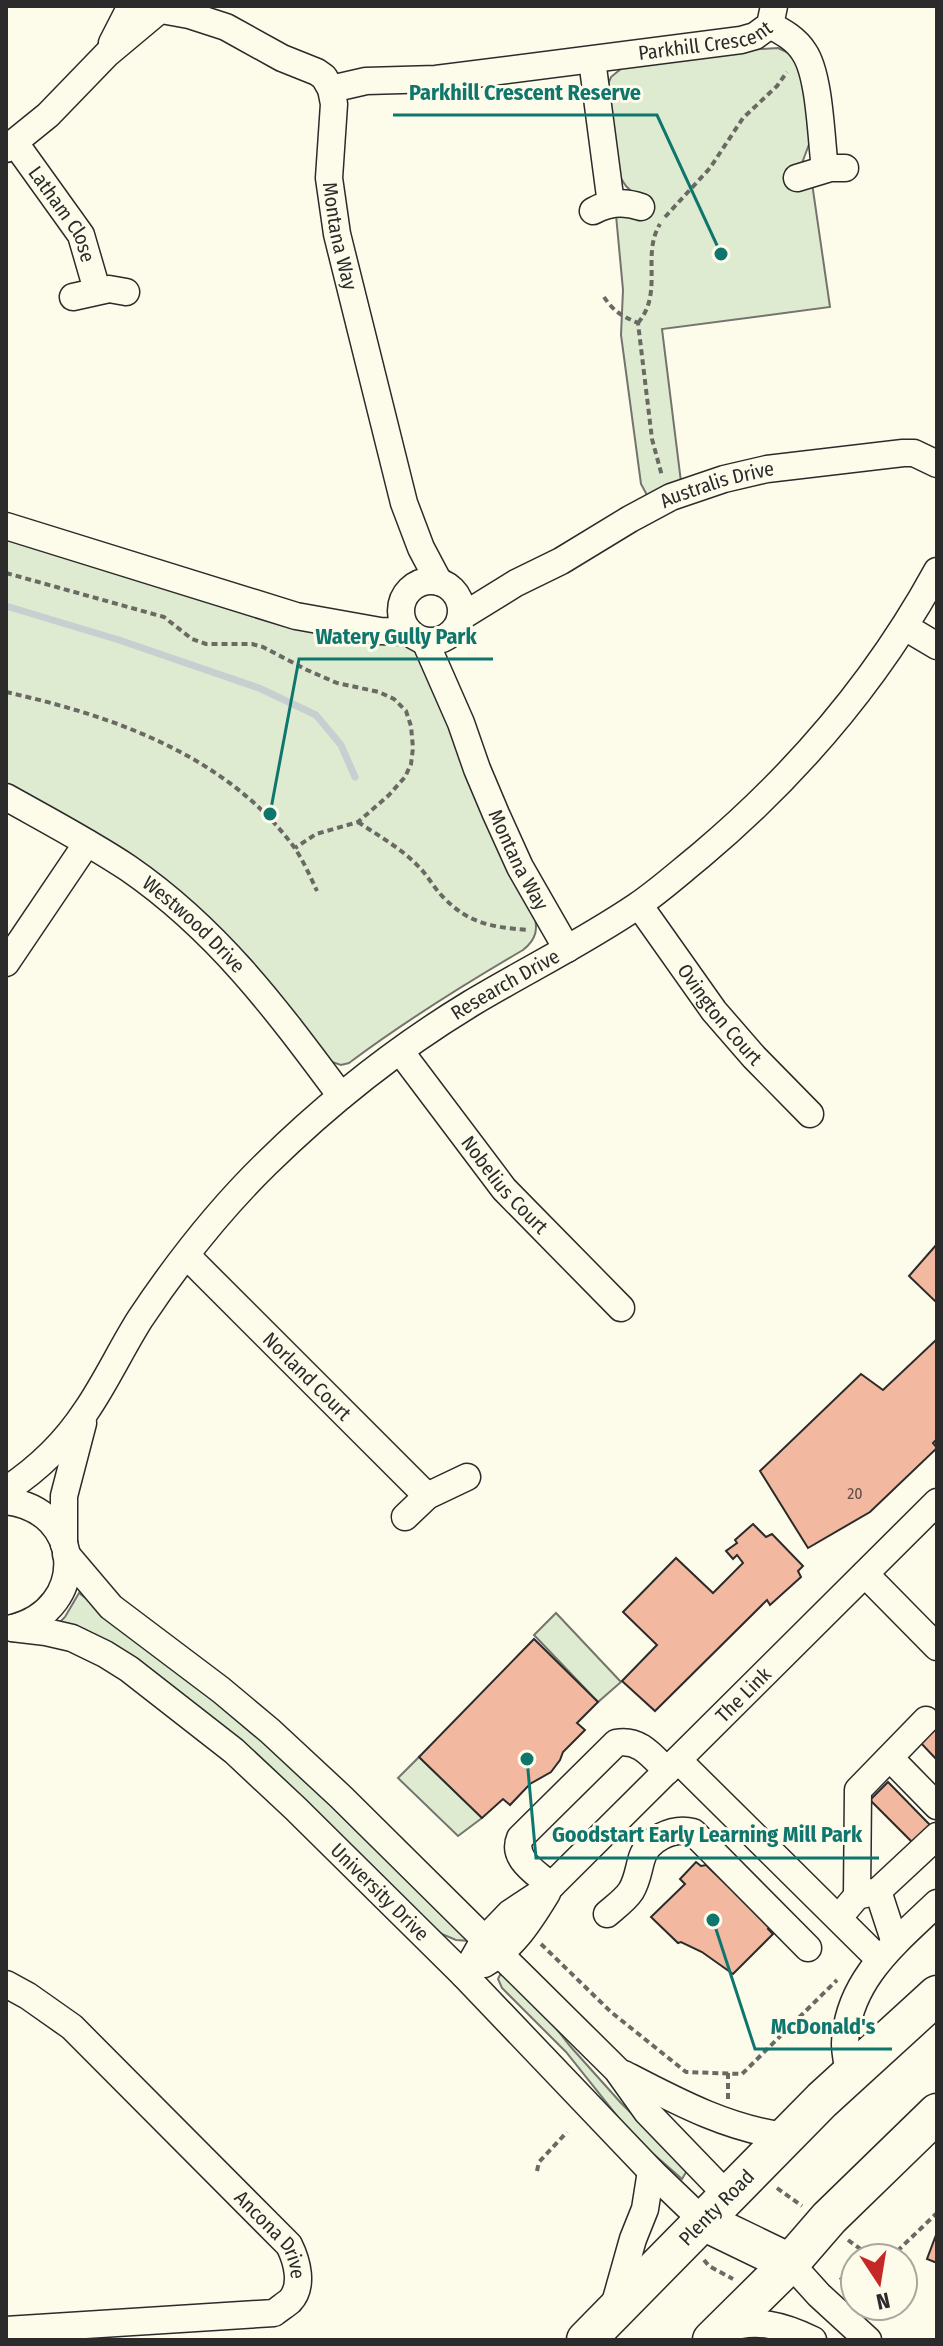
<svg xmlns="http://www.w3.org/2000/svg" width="943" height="2346" font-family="'Fira Sans Condensed',sans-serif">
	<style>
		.green { fill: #deebd1; stroke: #74746e; stroke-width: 2 }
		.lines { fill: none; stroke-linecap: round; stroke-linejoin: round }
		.stream { stroke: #c7d0d0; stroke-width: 7 }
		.building { fill: #f2b8a0; stroke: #2b2b2b; stroke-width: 2 }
		.minor-casing { stroke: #2b2b2b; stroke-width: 29 }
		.highway-casing { stroke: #2b2b2b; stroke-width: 41 }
		.path { stroke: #6a6964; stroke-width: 4; stroke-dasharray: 6 4; stroke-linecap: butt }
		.minor { stroke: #fdfbea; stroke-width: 26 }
		.highway { stroke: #fdfbea; stroke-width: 38 }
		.labels { text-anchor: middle; stroke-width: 6; stroke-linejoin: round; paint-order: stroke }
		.number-label { font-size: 16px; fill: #5d4e48 }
		.street-label { font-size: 20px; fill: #2b2b2b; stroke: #fdfbea }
		.leader { fill: none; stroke: #0f766e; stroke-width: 3 }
		.callout-dot { fill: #0f766e; stroke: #fdfbea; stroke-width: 3 }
		.callout-label { font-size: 22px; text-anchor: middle; font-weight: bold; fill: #0f766e; stroke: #fdfbea; stroke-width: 6; stroke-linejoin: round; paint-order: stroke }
	</style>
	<rect width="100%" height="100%" fill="#fdfbea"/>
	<g class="green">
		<polygon points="778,48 791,54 802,68 811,139 802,163 794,172 812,183 830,307 662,329 681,482 648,497 641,484 621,335 623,290 616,215 635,195 626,186 618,174 606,89 611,77 622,68 745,50"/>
		<path d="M6,536L408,643L418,651L534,912C538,929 537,939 523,950C463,985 405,1021 349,1063L341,1065L329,1061L277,991L248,957L201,912L6,785Z"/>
		<polygon points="79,1593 246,1719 471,1941 456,1940 437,1932 327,1830 58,1624 65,1617"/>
		<polygon points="556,1613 621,1682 598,1702 534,1635"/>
		<polygon points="419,1757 482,1818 458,1836 398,1778"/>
		<polygon points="505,1974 538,2005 570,2046 621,2103 688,2169 682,2179 634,2137 566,2052 502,1988 498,1979 500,1975"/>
	</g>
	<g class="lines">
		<polyline class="stream" points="6,606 119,640 259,688 316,715 341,745 355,777"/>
	</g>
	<g class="building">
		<polygon points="937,1244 937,1303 909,1276"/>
		<polygon points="937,1339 937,1439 933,1443 937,1448 870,1512 808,1548 760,1471 861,1374 883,1390"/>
		<polygon points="753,1524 766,1537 772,1534 803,1566 798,1571 801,1577 770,1605 767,1600 655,1711 622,1681 657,1645 623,1612 676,1558 713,1593 743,1563 737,1555 733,1559 726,1551 737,1543 735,1540"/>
		<polygon points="534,1639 598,1702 577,1723 585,1730 563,1752 560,1760 551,1772 530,1784 510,1805 503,1799 482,1818 419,1757"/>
		<polygon points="937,1721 937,1760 918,1740"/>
		<polygon points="888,1782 932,1827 914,1844 870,1800"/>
		<polygon points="696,1862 701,1866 706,1865 751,1908 774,1922 768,1929 773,1934 733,1974 702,1952 681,1942 678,1943 651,1917 685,1884 680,1879"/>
		<polygon points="936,2235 937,2235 937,2263 927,2259"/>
	</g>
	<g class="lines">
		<defs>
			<g id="minor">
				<path id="s1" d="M167,11L189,15L226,27L282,58L317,72L324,77L331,89L334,104L329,178L337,234L404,503L421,548L439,582"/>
				<path d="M770,25C783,32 796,39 804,52C820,75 821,139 825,169"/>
				<polyline points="112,43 131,6"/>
				<polyline points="592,60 611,204"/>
				<path id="s2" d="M331,89L366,81L436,79L741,40L755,36L770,25L774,6"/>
				<path id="s3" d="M15,143L81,235L97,290"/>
				<polyline points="6,149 48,115 107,54 156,13"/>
				<polyline points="797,178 830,168 845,168"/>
				<path d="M593,211C609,202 624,201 641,207"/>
				<polyline points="73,297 109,289 126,292"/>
				<polyline points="6,526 296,616 380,631 409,632"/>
				<circle cx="431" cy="611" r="30"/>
				<path id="s4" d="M461,617L516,583L561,561L630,519L671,497L724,479L767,469L903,453H914L937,464"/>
				<polyline points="905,627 937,646"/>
				<path id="s5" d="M425,641L461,723L477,769L496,814L520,867L567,949"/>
				<path id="s6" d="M6,797C47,820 89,842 128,868C218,930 277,1010 341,1096"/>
				<path id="s7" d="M639,905L714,1011L754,1057L810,1114"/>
				<polyline points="6,963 87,843"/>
				<path id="s8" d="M400,1051L504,1189L621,1308"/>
				<path id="s9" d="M187,1256L427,1496"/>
				<path id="s10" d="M6,1490C38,1469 65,1443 86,1411C106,1382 121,1349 140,1319C176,1265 219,1210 266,1164C328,1103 396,1049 470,1004C525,971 584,942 637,906C659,891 679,873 700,856C795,776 877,681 937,571"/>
				<path d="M6,1501C84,1510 89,1608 13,1628"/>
				<polyline points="405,1517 427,1496 467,1477"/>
				<polyline points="64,1544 64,1496 83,1423"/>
				<polyline points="66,1554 111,1607 221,1690 270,1731 341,1797 617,2070 647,2112 727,2195"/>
				<polyline points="865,1574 937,1647"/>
				<path id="s11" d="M12,1628L46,1632L72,1638L105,1654L129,1669L234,1751L296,1809L464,1975L651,2171L703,2221"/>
				<polyline points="890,1758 937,1806"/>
				<polyline points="678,1760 879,1959"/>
				<path d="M551,1886C537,1873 511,1859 520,1838L616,1743C639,1738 652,1756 667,1771"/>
				<polyline points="878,1891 895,1943"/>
				<polyline points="857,1896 858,1790 926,1720"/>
				<polyline points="846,1909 857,1896 878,1891 937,1836"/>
				<path d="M607,1914C615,1907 625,1900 631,1891C637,1881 638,1872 641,1861C646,1839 673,1827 693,1832L808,1948"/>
				<path d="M484,1964C513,1948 530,1921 547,1893"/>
				<path id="s12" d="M464,1975L484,1940L510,1913L551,1886L937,1502"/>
				<path id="s13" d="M6,1984L28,1996L72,2027L289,2245C297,2261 304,2286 290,2301C285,2305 279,2309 274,2313L6,2330"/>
				<path d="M624,2074C676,2101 728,2129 786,2136"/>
				<path d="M849,2075C848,2065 845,2054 845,2044C847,1981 895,1943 937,1903"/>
				<polyline points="790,2263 819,2295 868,2340"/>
				<polyline points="613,2310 633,2239 645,2209 651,2171"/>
				<path d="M724,2330C755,2317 784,2326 813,2340"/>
			</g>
			<g id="highway">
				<polyline points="703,2221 790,2263"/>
				<path id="s14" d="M586,2340L822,2100L937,1995"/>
				<polyline points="712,2340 790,2263 829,2218 937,2113"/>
			</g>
		</defs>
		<use href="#minor" class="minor-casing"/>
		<use href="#highway" class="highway-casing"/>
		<g class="path">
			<polyline points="665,217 710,168 743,118 777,86 787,72"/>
			<path d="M604,297C614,312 622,316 638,323L652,439L662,476"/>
			<path d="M638,323C664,292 641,255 660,224"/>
			<polyline points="6,573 164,617 192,639 206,644 252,644 263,647 307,670 337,683 379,692 394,699 406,711 411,726 413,748 411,764 405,777 389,795 358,822 316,834 295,848"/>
			<path d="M6,692C113,716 226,755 294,847C303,860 310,876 317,891"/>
			<path d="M358,822C379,836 402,849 419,867C428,876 434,888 443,897C469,924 492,927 528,930"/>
			<polyline points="541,1944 611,2012 686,2072 742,2074 837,1980"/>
			<polyline points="728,2073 728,2099"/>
			<polyline points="537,2171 539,2162 567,2132"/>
			<polyline points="777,2188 802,2206"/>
			<polyline points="848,2240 873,2258"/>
			<polyline points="890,2258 937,2213"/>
			<polyline points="704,2260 709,2266 733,2279"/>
			<polyline points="840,2280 855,2270"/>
		</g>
		<use href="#minor" class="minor"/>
		<use href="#highway" class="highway"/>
	</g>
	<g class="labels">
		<g class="number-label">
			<text x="855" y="1499">20</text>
		</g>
		<g class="street-label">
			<text dy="7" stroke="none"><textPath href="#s2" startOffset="378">Parkhill Crescent</textPath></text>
			<text dy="7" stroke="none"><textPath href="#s3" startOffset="86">Latham Close</textPath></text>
			<text dy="7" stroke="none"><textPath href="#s1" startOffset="334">Montana Way</textPath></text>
			<text dy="7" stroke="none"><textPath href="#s4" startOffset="290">Australis Drive</textPath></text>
			<text dy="7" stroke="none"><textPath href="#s5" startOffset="238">Montana Way</textPath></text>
			<text dy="7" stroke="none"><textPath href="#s6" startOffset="228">Westwood Drive</textPath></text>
			<text dy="7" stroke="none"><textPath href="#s10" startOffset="720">Research Drive</textPath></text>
			<text dy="7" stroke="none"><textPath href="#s7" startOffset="136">Ovington Court</textPath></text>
			<text dy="7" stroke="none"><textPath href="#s8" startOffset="170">Nobelius Court</textPath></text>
			<text dy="7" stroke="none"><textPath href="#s9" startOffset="170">Norland Court</textPath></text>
			<text dy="7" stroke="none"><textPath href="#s12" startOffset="398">The Link</textPath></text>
			<text dy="7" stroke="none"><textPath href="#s11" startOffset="462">University Drive</textPath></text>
			<text dy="7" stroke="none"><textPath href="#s14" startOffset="186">Plenty Road</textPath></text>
			<text dy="7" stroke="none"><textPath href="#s13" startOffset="368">Ancona Drive</textPath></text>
		</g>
	</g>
	<path class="leader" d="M721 254L657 115H393M270 814L299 659H493M527 1759L536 1858H879M713 1920L755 2049H892"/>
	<g class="callout-dot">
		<circle cx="721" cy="254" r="8"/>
		<circle cx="270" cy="814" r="8"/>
		<circle cx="527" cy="1759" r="8"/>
		<circle cx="713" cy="1920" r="8"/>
	</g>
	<g class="callout-label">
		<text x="525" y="100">Parkhill Crescent Reserve</text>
		<text x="396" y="644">Watery Gully Park</text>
		<text x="707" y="1842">Goodstart Early Learning Mill Park</text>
		<text x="823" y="2034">McDonald's</text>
	</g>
	<rect width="943" height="2346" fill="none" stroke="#2b2b2b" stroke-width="16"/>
	<g transform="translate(879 2282) rotate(168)"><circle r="38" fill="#fdfbea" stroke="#a9a89e" stroke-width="2"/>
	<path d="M0-6L14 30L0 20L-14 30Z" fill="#c62828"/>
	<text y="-12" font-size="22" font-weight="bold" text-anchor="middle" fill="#2b2b2b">N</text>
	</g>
</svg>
